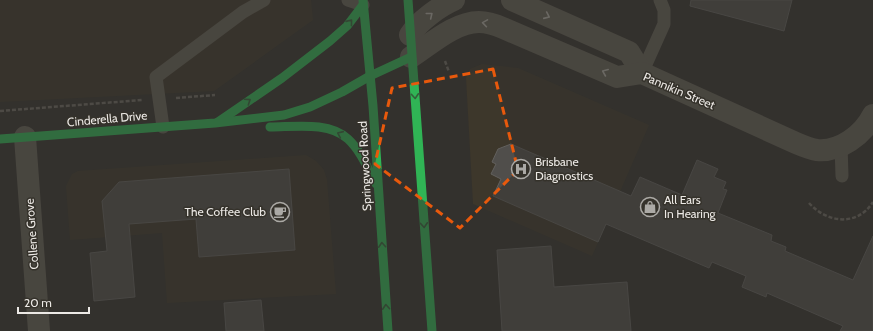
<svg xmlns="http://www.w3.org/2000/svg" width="873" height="331" font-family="Cabin,sans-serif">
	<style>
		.built { fill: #3d372b }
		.building { fill: #504e4b; stroke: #62605d }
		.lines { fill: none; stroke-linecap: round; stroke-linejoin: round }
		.path { stroke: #6d6962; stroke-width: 2.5; stroke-dasharray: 4 2; stroke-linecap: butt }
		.lane { stroke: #635f55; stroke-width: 13 }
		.street { stroke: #635f55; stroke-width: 22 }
		.fast { stroke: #30b455; stroke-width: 9 }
		.oneway { stroke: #aeaba4 }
		.oneway2 { stroke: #33603a }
		.marked { fill: none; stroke: #e8590c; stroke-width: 3; stroke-dasharray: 8 5; stroke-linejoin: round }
		.labels { text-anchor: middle; stroke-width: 3; stroke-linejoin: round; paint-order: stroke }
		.street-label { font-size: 12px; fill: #ece9e5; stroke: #35322b }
		.poi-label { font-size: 12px; fill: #ece9e5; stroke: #35322b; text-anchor: start }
	</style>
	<rect width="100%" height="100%" fill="#33312d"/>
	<g class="built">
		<polygon points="0,0 311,0 313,20 214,91 0,102"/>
		<polygon points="482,64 518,68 649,125 592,256 473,204 466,78 470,69"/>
		<polygon points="306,155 316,161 324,170 327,180 336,294 167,303 162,233 70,240 66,186 72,174 78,171"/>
	</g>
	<g class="building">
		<polygon points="691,0 792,0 784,31 690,6"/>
		<polygon points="511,144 631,196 640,177 682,195 697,160 718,169 714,177 726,182 723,189 727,190 718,213 772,235 771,241 786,247 785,251 853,280 873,236 873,331 840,331 843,326 767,293 766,297 742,287 746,276 712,262 709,268 606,224 598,242 493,196 501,179 491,174 496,164 492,162 498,149"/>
		<polygon points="289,169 295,250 199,257 196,219 129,224 135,297 94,301 90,253 107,251 102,201 119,182"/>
		<polygon points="551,246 554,287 627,282 631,331 502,331 497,250"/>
		<polygon points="261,300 264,331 226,331 224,303"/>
	</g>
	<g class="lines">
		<g class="path">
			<polyline points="445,61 449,72"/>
			<polyline points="176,98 215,95"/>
			<polyline points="0,111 142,100"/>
			<path d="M809,203C827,223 857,227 873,202"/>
		</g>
		<g class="lane">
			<polyline points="348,0 363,5"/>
			<polyline points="642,73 664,24 664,10 660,0"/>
			<polyline points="163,127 156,77 243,12 264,0"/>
			<polyline points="841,145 842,176"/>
		</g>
		<g class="street">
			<polyline points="512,0 629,52 642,73"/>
			<path d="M410,35C419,21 440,6 454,0"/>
			<path d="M411,57C431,44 455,22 479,22C487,22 496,25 503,28L617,77L642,73L796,143C803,146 810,149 817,150C840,152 863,135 873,115"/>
			<polyline points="25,137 39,331"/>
		</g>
		<g class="fast">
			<polyline points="363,0 373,106 388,331"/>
			<polyline points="408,0 432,331"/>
			<polyline points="218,122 282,78 330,41 347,26 363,5"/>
			<path d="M270,127C294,127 329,121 348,139C361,151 368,169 376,184"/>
			<polyline points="0,139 215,123 284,115 310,107 342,92 370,76 411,57"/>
		</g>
	</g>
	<defs><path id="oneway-chevron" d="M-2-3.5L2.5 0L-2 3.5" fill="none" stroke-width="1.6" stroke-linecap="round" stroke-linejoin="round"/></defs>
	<g class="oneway">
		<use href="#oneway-chevron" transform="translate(430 15) rotate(-39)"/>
		<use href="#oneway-chevron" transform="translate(547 16) rotate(24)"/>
		<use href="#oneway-chevron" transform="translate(485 23) rotate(-171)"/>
		<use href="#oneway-chevron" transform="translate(605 72) rotate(-157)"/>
	</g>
	<g class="oneway2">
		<use href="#oneway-chevron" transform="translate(350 22) rotate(-51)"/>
		<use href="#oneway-chevron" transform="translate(415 96) rotate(86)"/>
		<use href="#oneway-chevron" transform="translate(248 101) rotate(-34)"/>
		<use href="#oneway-chevron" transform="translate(340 134) rotate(-156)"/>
		<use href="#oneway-chevron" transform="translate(424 225) rotate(86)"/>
		<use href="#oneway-chevron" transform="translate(382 245) rotate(-94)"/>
		<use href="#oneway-chevron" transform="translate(386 307) rotate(-94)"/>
	</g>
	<path d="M0 0H873V331H0ZM493,69L518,170L460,228L375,164L392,88Z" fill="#33312d" fill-opacity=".55" fill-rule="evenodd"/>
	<path class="marked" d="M493,69L518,170L460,228L375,164L392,88Z"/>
	<defs>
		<symbol id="hospital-ring" viewBox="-11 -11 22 22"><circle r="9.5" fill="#35322b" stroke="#aba9a5" stroke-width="1.5"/><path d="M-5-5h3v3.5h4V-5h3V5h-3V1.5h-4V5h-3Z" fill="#aba9a5"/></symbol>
		<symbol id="shop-ring" viewBox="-11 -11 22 22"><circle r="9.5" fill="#35322b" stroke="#aba9a5" stroke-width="1.5"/><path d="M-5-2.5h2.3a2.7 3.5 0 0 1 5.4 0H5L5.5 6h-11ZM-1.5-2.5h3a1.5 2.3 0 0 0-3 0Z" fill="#aba9a5"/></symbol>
		<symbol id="cafe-ring" viewBox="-11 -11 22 22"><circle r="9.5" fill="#35322b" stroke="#aba9a5" stroke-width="1.5"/><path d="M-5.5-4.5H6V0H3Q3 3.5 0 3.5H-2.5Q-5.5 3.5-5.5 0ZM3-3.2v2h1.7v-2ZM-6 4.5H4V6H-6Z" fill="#aba9a5"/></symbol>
	</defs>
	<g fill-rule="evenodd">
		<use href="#hospital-ring" x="510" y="158" width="22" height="22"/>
		<use href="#shop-ring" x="639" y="196" width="22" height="22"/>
		<use href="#cafe-ring" x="269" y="201" width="22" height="22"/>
	</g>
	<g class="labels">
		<g class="street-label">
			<text transform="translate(679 91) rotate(23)" y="4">Pannikin Street</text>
			<text transform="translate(107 119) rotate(-5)" y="4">Cinderella Drive</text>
			<text transform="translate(365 166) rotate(-93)" y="4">Springwood Road</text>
			<text transform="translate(32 234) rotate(-94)" y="4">Collene Grove</text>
		</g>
		<g class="poi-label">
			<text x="535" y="166">Brisbane<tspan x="535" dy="14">Diagnostics</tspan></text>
			<text x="664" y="204">All Ears<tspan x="664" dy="14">In Hearing</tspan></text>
			<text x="266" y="216" text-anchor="end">The Coffee Club</text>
		</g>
	</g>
	<path d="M18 307v6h71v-6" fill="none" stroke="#ece9e5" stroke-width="2"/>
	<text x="24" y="307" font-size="12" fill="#ece9e5" stroke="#35322b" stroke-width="3" paint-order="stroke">20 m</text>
</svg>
